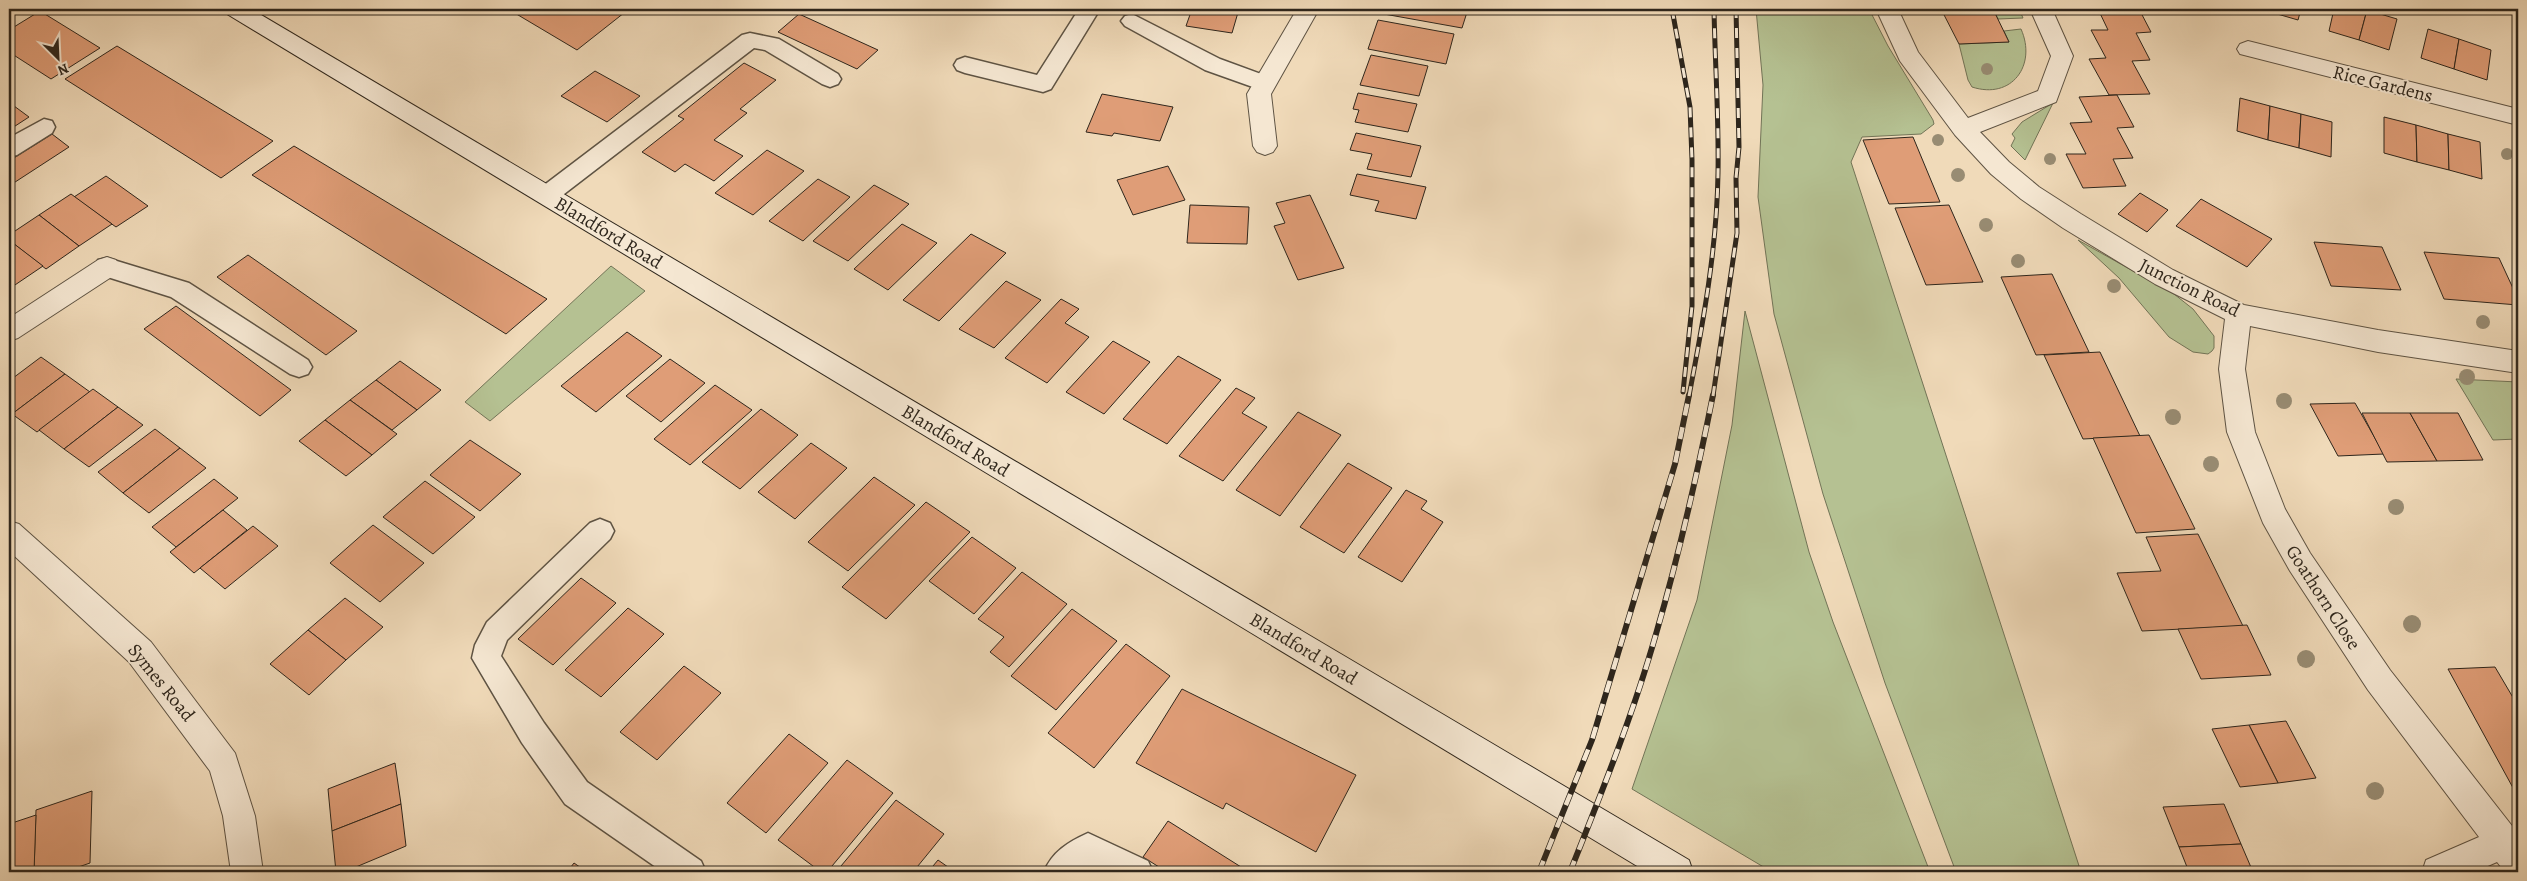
<svg xmlns="http://www.w3.org/2000/svg" width="2527" height="881" font-family="Alegreya,serif">
	<style>
		.green { fill: #b5c192; stroke: #727457 }
		.building { fill: #df9d77; stroke: #2e261c }
		.lines { fill: none; stroke-linecap: round; stroke-linejoin: round }
		.lane-casing { stroke: #5e5343; stroke-width: 3 }
		.street-casing { stroke: #5e5343; stroke-width: 2 }
		.secondary-casing { stroke: #2e261c; stroke-width: 2 }
		.lane { fill: #f5e7d2; fill-rule: evenodd }
		.street { fill: #f5e7d2; fill-rule: evenodd }
		.secondary { fill: #f5e7d2; fill-rule: evenodd }
		.rail-far1-casing { stroke: #2e261c; stroke-width: 5 }
		.rail-casing { stroke: #2e261c; stroke-width: 6 }
		.rail-far1 { stroke: #f5e7d2; stroke-width: 3; stroke-dasharray: 10; stroke-linecap: butt }
		.rail { stroke: #f5e7d2; stroke-width: 4.5; stroke-dasharray: 12; stroke-linecap: butt }
		.tree { fill: #988c73 }
		.labels { text-anchor: middle; stroke-width: 4; stroke-linejoin: round; paint-order: stroke }
		.street-label { font-size: 19px; fill: #2e261c; stroke: #f5e7d2 }
	</style>
	<rect width="100%" height="100%" fill="#f0dab9"/>
	<filter id="stains"><feTurbulence type="fractalNoise" baseFrequency=".004" numOctaves="4"/><feColorMatrix values="0 0 0 0 .2 0 0 0 0 .09 0 0 0 0 .02 0 0 0 .5 -.17"/></filter>
	<radialGradient id="worn" r=".72"><stop offset=".6" stop-color="#630" stop-opacity="0"/><stop offset="1" stop-color="#630" stop-opacity=".3"/></radialGradient>
	<g class="green">
		<polygon points="1756,9 1869,9 1888,46 1933,120 1934,124 1921,134 1862,137 1851,162 2081,872 1956,872 1885,683 1823,494 1774,314 1758,197 1763,85"/>
		<polygon points="1993,9 2019,9 2023,18 1998,19"/>
		<path d="M2021,29C2037,65 2012,100 1972,87L1968,80L1959,44L2009,42L2004,31Z"/>
		<polygon points="2053,103 2025,160 2011,146 2015,138 2012,134 2022,122"/>
		<polygon points="2078,240 2174,294 2193,309 2214,336 2214,348 2212,351 2208,354 2193,352 2169,337 2119,278"/>
		<polygon points="611,266 645,291 490,421 465,402"/>
		<polygon points="1745,311 1809,552 1833,622 1930,872 1772,872 1632,789 1697,600 1732,425"/>
		<polygon points="2456,379 2518,382 2518,439 2493,440"/>
	</g>
	<g class="building">
		<polygon points="508,9 629,9 577,50"/>
		<polygon points="1192,9 1239,9 1232,33 1186,26"/>
		<polygon points="1386,9 1468,9 1462,28 1384,14"/>
		<polygon points="1941,9 1993,9 2009,42 1959,44"/>
		<polygon points="2098,9 2139,9 2151,32 2136,33 2150,60 2132,61 2150,94 2109,95 2089,59 2106,58 2091,30 2108,30"/>
		<polygon points="2268,9 2301,9 2298,20 2267,11"/>
		<polygon points="2334,9 2367,10 2359,40 2329,31"/>
		<polygon points="2367,10 2397,19 2389,50 2359,40"/>
		<polygon points="40,11 100,48 51,79 9,52 9,30"/>
		<polygon points="799,14 878,50 857,69 778,32"/>
		<polygon points="1378,20 1454,34 1446,64 1368,49"/>
		<polygon points="2428,29 2459,39 2454,69 2421,58"/>
		<polygon points="2459,39 2491,50 2487,80 2454,69"/>
		<polygon points="117,46 273,141 221,178 65,79"/>
		<polygon points="1371,55 1428,66 1419,96 1360,85"/>
		<polygon points="744,63 776,80 740,109 747,113 714,140 743,156 714,181 685,164 675,172 642,152 684,119 678,116"/>
		<polygon points="595,71 640,96 607,122 561,96"/>
		<polygon points="1358,93 1417,104 1408,132 1355,122 1359,110 1353,109"/>
		<polygon points="1102,94 1173,107 1160,141 1114,133 1112,136 1086,132"/>
		<polygon points="2117,95 2134,127 2117,128 2133,158 2113,159 2126,186 2083,188 2066,154 2086,154 2070,123 2092,122 2079,97"/>
		<polygon points="2240,98 2270,106 2268,140 2237,131"/>
		<polygon points="10,103 29,117 9,130 9,104"/>
		<polygon points="2270,106 2301,114 2299,148 2268,140"/>
		<polygon points="2301,114 2332,122 2331,157 2299,148"/>
		<polygon points="2384,117 2416,125 2417,162 2384,153"/>
		<polygon points="2416,125 2448,134 2449,170 2417,162"/>
		<polygon points="1356,133 1421,146 1411,177 1367,169 1372,154 1350,150"/>
		<polygon points="52,134 69,147 9,186 9,161"/>
		<polygon points="2448,134 2480,142 2482,179 2449,170"/>
		<polygon points="1913,137 1940,202 1889,204 1863,140"/>
		<polygon points="294,146 547,299 506,334 252,175"/>
		<polygon points="767,150 804,171 753,215 715,193"/>
		<polygon points="1168,166 1185,200 1133,215 1117,180"/>
		<polygon points="1357,174 1426,187 1416,219 1375,211 1379,201 1350,195"/>
		<polygon points="106,176 148,206 116,227 74,197"/>
		<polygon points="818,179 850,197 803,241 769,221"/>
		<polygon points="874,185 909,204 848,261 813,241"/>
		<polygon points="2140,193 2168,210 2147,232 2118,214"/>
		<polygon points="71,194 112,224 79,246 39,215"/>
		<polygon points="1310,195 1344,268 1298,280 1274,226 1285,223 1276,203"/>
		<polygon points="2201,199 2272,239 2247,267 2176,226"/>
		<polygon points="1190,205 1249,207 1247,244 1187,243"/>
		<polygon points="1949,205 1983,282 1926,285 1895,208"/>
		<polygon points="39,215 79,246 46,269 9,240 9,235"/>
		<polygon points="902,224 937,243 888,290 854,269"/>
		<polygon points="971,234 1006,253 939,321 903,300"/>
		<polygon points="9,240 43,266 9,289"/>
		<polygon points="2314,242 2382,247 2401,290 2331,286"/>
		<polygon points="2424,252 2499,258 2518,299 2518,305 2444,299"/>
		<polygon points="248,255 357,331 326,355 217,277"/>
		<polygon points="2052,274 2089,352 2036,355 2001,277"/>
		<polygon points="1006,281 1041,300 994,348 959,329"/>
		<polygon points="1061,299 1079,309 1065,323 1089,337 1047,383 1005,358"/>
		<polygon points="176,306 291,390 260,416 144,329"/>
		<polygon points="627,332 662,356 596,412 561,386"/>
		<polygon points="1113,341 1150,362 1104,414 1066,392"/>
		<polygon points="2100,352 2140,436 2083,439 2044,355"/>
		<polygon points="1178,356 1221,380 1167,444 1123,419"/>
		<polygon points="41,357 65,374 12,414 9,412 9,381"/>
		<polygon points="670,359 705,383 661,422 626,396"/>
		<polygon points="400,361 441,390 417,410 376,380"/>
		<polygon points="65,374 90,392 37,432 12,414"/>
		<polygon points="376,380 417,410 392,430 350,400"/>
		<polygon points="715,385 752,410 690,465 654,439"/>
		<polygon points="1236,388 1255,398 1242,413 1267,427 1223,481 1179,456"/>
		<polygon points="93,389 118,407 64,449 39,430"/>
		<polygon points="350,400 397,434 372,455 325,420"/>
		<polygon points="2355,403 2384,454 2338,456 2310,404"/>
		<polygon points="118,407 143,425 89,467 64,449"/>
		<polygon points="761,409 798,435 740,489 702,462"/>
		<polygon points="1298,412 1341,435 1280,516 1236,490"/>
		<polygon points="2362,413 2410,413 2437,461 2387,462"/>
		<polygon points="2410,413 2458,413 2483,460 2437,461"/>
		<polygon points="325,420 372,455 346,476 299,441"/>
		<polygon points="155,429 180,448 123,493 98,472"/>
		<polygon points="2149,435 2195,529 2136,533 2093,438"/>
		<polygon points="470,440 521,474 480,511 430,475"/>
		<polygon points="811,443 847,468 795,519 758,492"/>
		<polygon points="180,448 206,468 149,513 123,493"/>
		<polygon points="1348,463 1392,488 1344,553 1300,527"/>
		<polygon points="874,477 915,505 848,571 808,542"/>
		<polygon points="214,479 238,498 176,547 152,527"/>
		<polygon points="425,481 475,517 433,554 383,517"/>
		<polygon points="1406,490 1427,501 1421,509 1443,522 1402,582 1358,557"/>
		<polygon points="926,502 970,532 886,619 842,587"/>
		<polygon points="223,510 247,530 194,573 170,552"/>
		<polygon points="373,525 424,563 380,602 330,563"/>
		<polygon points="253,526 278,546 225,589 200,568"/>
		<polygon points="2198,534 2243,626 2142,631 2117,573 2161,571 2146,537"/>
		<polygon points="972,537 1016,568 974,614 929,581"/>
		<polygon points="1022,572 1067,604 1009,667 990,652 1004,637 978,619"/>
		<polygon points="581,578 616,603 553,665 518,639"/>
		<polygon points="345,598 383,627 346,660 308,630"/>
		<polygon points="628,608 664,634 601,697 565,670"/>
		<polygon points="1072,609 1117,641 1056,710 1011,676"/>
		<polygon points="2247,625 2271,675 2201,679 2178,629"/>
		<polygon points="308,630 346,660 309,695 270,664"/>
		<polygon points="1126,644 1170,676 1094,768 1048,733"/>
		<polygon points="684,666 721,693 657,760 620,732"/>
		<polygon points="2495,667 2518,706 2518,797 2448,669"/>
		<polygon points="1182,689 1356,775 1316,852 1226,803 1223,809 1136,763"/>
		<polygon points="2286,721 2316,778 2278,783 2249,725"/>
		<polygon points="2249,725 2278,783 2240,787 2212,729"/>
		<polygon points="789,734 828,763 766,833 727,803"/>
		<polygon points="847,760 893,793 827,872 821,872 778,840"/>
		<polygon points="395,763 401,804 332,831 328,789"/>
		<polygon points="92,791 90,863 64,872 34,872 36,810"/>
		<polygon points="896,800 944,834 913,872 836,872"/>
		<polygon points="401,804 406,846 344,872 336,872 332,831"/>
		<polygon points="2224,804 2241,844 2179,847 2163,807"/>
		<polygon points="36,815 34,872 9,872 9,824"/>
		<polygon points="1168,821 1249,872 1167,872 1143,857"/>
		<polygon points="2241,844 2253,872 2189,872 2179,847"/>
		<polygon points="938,860 955,872 928,872"/>
		<polygon points="574,863 587,872 567,872"/>
	</g>
	<g class="lines">
		<defs>
			<g id="lane">
				<polygon points="1079,9 1100,9 1051,89 1043,92 965,73 957,70 954,65 957,60 965,57 1037,75"/>
				<polygon points="1132,14 1220,59 1272,78 1275,83 1272,88 1264,91 1205,70 1125,26 1121,21 1125,16"/>
				<polygon points="750,33 779,39 838,74 841,79 838,84 830,87 822,84 765,50 754,48 555,201 547,204 539,201 535,195 539,189 742,35"/>
				<polygon points="44,119 52,121 55,127 52,133 17,155 9,157 9,138"/>
				<polygon points="107,258 189,283 308,360 312,367 308,374 299,377 290,374 171,297 98,274 95,267 98,260"/>
				<polygon points="600,519 610,523 614,531 610,539 507,640 501,656 544,723 587,782 701,861 706,872 663,872 565,804 522,743 472,658 475,645 487,622 590,523"/>
				<path d="M1088,833L1148,861L1153,872H1103L1090,866L1080,872H1044C1052,852 1068,842 1088,833Z"/>
			</g>
			<g id="street">
				<polygon points="1297,9 1319,9 1271,94 1277,146 1273,152 1265,155 1257,152 1253,146 1247,94"/>
				<polygon points="1876,9 1898,9 1918,52 1968,118 2038,91 2051,56 2030,9 2052,9 2073,56 2056,102 1980,132 2009,162 2039,187 2081,214 2173,270 2244,305 2378,330 2518,351 2518,373 2378,352 2250,326 2245,369 2255,432 2285,509 2310,553 2390,670 2516,831 2518,836 2518,872 2505,872 2497,862 2474,872 2422,872 2426,860 2479,837 2368,690 2290,571 2263,523 2227,432 2219,369 2225,319 2155,284 2063,228 2021,199 1991,174 1955,135 1900,61"/>
				<polygon points="2248,41 2518,109 2518,125 2240,54 2237,49 2240,44"/>
				<polygon points="107,257 116,260 120,267 116,274 18,338 9,341 9,318 98,260"/>
				<polygon points="9,521 19,524 151,642 235,753 255,816 263,872 231,872 223,816 210,771 129,662 9,551"/>
			</g>
			<polygon id="secondary" points="224,9 251,9 1689,860 1693,872 1647,872 227,14"/>
		</defs>
		<use href="#lane" class="lane-casing"/>
		<use href="#street" class="street-casing"/>
		<use href="#secondary" class="secondary-casing"/>
		<use href="#lane" class="lane"/>
		<use href="#street" class="street"/>
		<use href="#secondary" class="secondary"/>
		<defs>
			<g id="rail-far1">
				<polyline points="1672,9 1690,107 1692,160 1692,306 1683,392"/>
				<path d="M1689,396C1703,323 1717,248 1718,173C1719,119 1715,64 1714,9"/>
				<polyline points="1713,396 1737,233 1736,178 1739,147 1736,9"/>
			</g>
			<g id="rail">
				<polyline points="1539,872 1592,740 1675,464 1689,395"/>
				<path d="M1570,872C1601,794 1633,715 1656,634C1679,555 1697,475 1713,395"/>
			</g>
		</defs>
		<use href="#rail-far1" class="rail-far1-casing"/>
		<use href="#rail" class="rail-casing"/>
		<use href="#rail-far1" class="rail-far1"/>
		<use href="#rail" class="rail"/>
	</g>
	<g class="tree">
		<circle cx="1987" cy="69" r="6"/>
		<circle cx="1938" cy="140" r="6"/>
		<circle cx="2507" cy="154" r="6"/>
		<circle cx="2050" cy="159" r="6"/>
		<circle cx="1958" cy="175" r="7"/>
		<circle cx="1986" cy="225" r="7"/>
		<circle cx="2018" cy="261" r="7"/>
		<circle cx="2114" cy="286" r="7"/>
		<circle cx="2483" cy="322" r="7"/>
		<circle cx="2467" cy="377" r="8"/>
		<circle cx="2284" cy="401" r="8"/>
		<circle cx="2173" cy="417" r="8"/>
		<circle cx="2211" cy="464" r="8"/>
		<circle cx="2396" cy="507" r="8"/>
		<circle cx="2412" cy="624" r="9"/>
		<circle cx="2306" cy="659" r="9"/>
		<circle cx="2375" cy="791" r="9"/>
	</g>
	<g class="labels">
		<g class="street-label">
			<text transform="translate(2383 83) rotate(14)" y="7">Rice Gardens</text>
			<text transform="translate(609 232) rotate(31)" y="7">Blandford Road</text>
			<text transform="translate(2190 287) rotate(26)" y="7">Junction Road</text>
			<text transform="translate(956 440) rotate(31)" y="7">Blandford Road</text>
			<text transform="translate(2324 597) rotate(57)" y="7">Goathorn Close</text>
			<text transform="translate(1304 648) rotate(31)" y="7">Blandford Road</text>
			<text transform="translate(162 682) rotate(51)" y="7">Symes Road</text>
		</g>
	</g>
	<rect width="2527" height="881" fill="none" stroke="#f0dab9" stroke-width="30"/>
	<rect x="10" y="10" width="2507" height="861" fill="none" stroke="#2e261c" stroke-width="2.5"/>
	<rect x="15" y="15" width="2497" height="851" fill="none" stroke="#2e261c"/>
	<g transform="translate(58 58) rotate(156)" stroke="#f5e7d2" stroke-width="4" paint-order="stroke">
	<path d="M0-4L9 19L0 12L-9 19Z" fill="#2e261c"/>
	<text y="-8" font-size="14" font-weight="bold" text-anchor="middle" fill="#2e261c">N</text>
	</g>
	<rect width="100%" height="100%" filter="url(#stains)"/>
	<rect width="100%" height="100%" fill="url(#worn)"/>
</svg>
